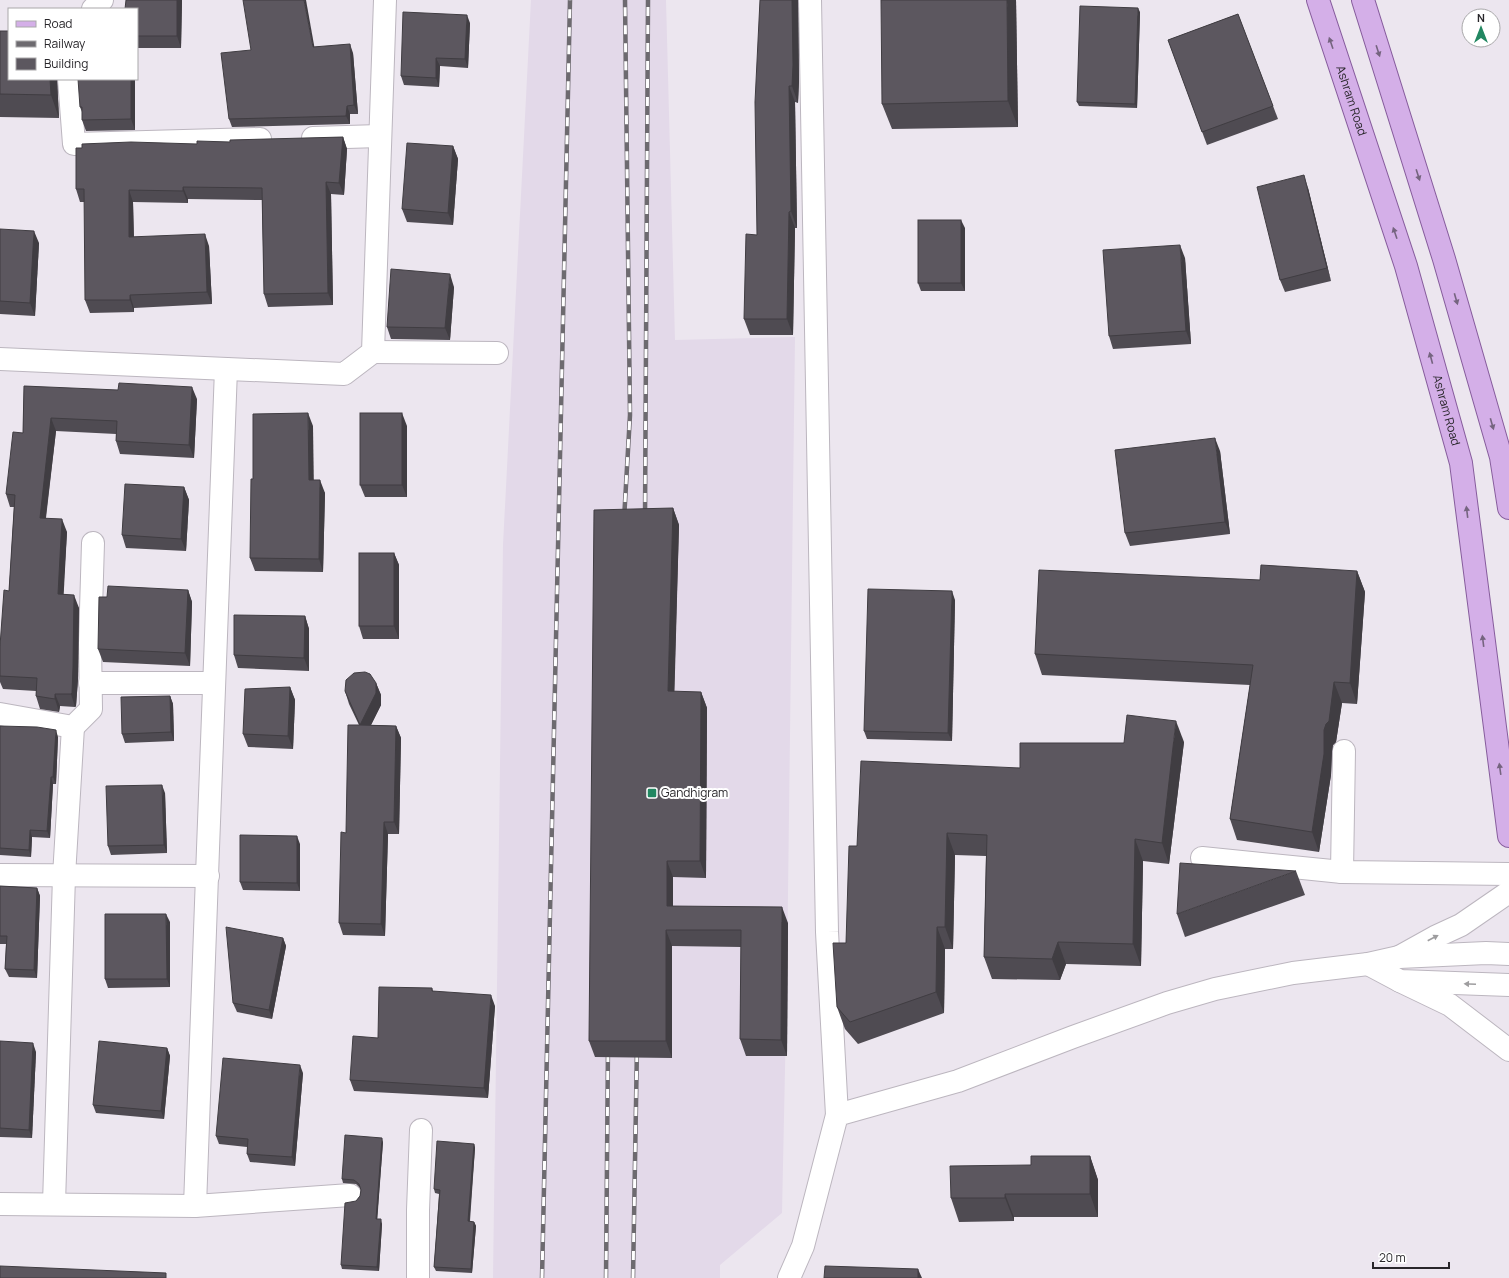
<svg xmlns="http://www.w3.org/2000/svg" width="1509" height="1278" font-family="Manrope,sans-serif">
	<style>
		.built { fill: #e3d9e9 }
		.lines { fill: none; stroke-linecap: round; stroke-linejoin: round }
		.minor-casing { stroke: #bcb6bf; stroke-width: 24 }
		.tertiary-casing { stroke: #bcb6bf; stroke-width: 24 }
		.secondary-casing { stroke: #bcb6bf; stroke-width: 24 }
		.primary-casing { stroke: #865c9c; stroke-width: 24 }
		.minor { stroke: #fff; stroke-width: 22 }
		.tertiary { stroke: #fff; stroke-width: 22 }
		.secondary { stroke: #fff; stroke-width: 22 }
		.primary { stroke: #d4afe8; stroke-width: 22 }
		.rail-casing { stroke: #6d6a6f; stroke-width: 4.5 }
		.rail { stroke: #fff; stroke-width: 3; stroke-dasharray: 9; stroke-linecap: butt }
		.wall { fill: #4f4b52 }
		.shaded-wall { fill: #403d42 }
		.building { fill: #5c575f; stroke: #403d42 }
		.oneway { fill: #75647f }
		.oneway2 { fill: #9e9d9f }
		.poi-dot { fill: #228761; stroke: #fff; stroke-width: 1.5 }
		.labels { text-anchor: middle; stroke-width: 4; stroke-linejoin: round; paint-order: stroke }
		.street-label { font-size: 12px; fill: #28262a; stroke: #fff }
		.poi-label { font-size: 12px; fill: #28262a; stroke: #fff; text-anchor: start }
	</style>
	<rect width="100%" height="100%" fill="#ece6ef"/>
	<polygon class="built" points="531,0 666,0 675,340 795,337 787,973 782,1213 720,1265 720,1278 493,1278 503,545"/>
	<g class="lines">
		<defs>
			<g id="minor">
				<polyline points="810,0 827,932 837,1115"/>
				<polyline points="93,9 102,0"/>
				<polyline points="69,79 74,144 260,139"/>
				<polyline points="313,138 380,136"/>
				<polyline points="373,352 497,353"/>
				<polyline points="0,359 344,374 373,352 385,0"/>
				<polyline points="90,683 213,683"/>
				<polyline points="0,714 73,727 91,709 90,643 93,543"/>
				<polyline points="1344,751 1342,872 1509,874"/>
				<polyline points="1202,858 1342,872"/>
				<polyline points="0,875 208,876"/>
				<polyline points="0,1204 195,1206 350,1195"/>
				<polyline points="54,1204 64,876 73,727"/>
				<path d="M195,1206C206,927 214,648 226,369"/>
				<polyline points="418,1278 418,1210 421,1130"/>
			</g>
			<g id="tertiary">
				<polyline points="1368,964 1400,981 1509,985"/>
				<polyline points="789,1278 803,1246 837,1115 958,1081 1073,1037 1167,1003 1215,989 1293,973 1368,964 1399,957 1486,953 1509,954"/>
			</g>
			<g id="secondary">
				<polyline points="1399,957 1435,937 1461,925 1509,892"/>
				<polyline points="1400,981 1450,1005 1509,1050"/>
			</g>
			<g id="primary">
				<path id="s1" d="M1318,0L1406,266L1461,463L1509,836"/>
				<polyline points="1363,0 1444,259 1501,457 1509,508"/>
			</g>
		</defs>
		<use href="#minor" class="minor-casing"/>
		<use href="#tertiary" class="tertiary-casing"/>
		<use href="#secondary" class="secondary-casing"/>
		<use href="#primary" class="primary-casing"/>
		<use href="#minor" class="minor"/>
		<use href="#tertiary" class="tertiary"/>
		<use href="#secondary" class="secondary"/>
		<use href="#primary" class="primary"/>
		<defs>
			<g id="rail">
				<polyline points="624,520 630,415 625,0"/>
				<polyline points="645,520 648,0"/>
				<polyline points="542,1278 570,0"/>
				<polyline points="606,1278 608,1046"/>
				<polyline points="633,1278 637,1046"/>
			</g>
		</defs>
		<use href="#rail" class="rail-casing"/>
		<use href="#rail" class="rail"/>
	</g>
	<g class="wall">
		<polygon points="126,0 182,0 181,48 137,48 137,9"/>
		<polygon points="760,0 798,0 799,81 798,103 795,102 797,228 795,228 793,335 750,335 744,319 757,235"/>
		<polygon points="1016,0 1018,127 892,129 882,104"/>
		<polygon points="1140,12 1137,108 1079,106 1077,102"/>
		<polygon points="1238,14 1278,119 1207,145 1168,40"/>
		<polygon points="470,23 468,68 440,66 439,87 404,85 401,76"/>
		<polygon points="0,31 57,79 59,118 0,117"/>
		<polygon points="314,47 353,53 358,114 350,114 350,124 232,127 229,119"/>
		<polygon points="135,79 135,130 86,131 82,120 82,112 80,107"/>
		<polygon points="343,137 347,149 344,195 331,194 333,305 268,307 264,294 262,200 188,199 188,203 133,202 134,237 209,246 212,304 134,308 134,312 90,313 85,300 85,202 80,202 76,189 197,144 230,142"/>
		<polygon points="453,146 458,159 453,225 407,222 402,209"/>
		<polygon points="1308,188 1331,281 1285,292 1280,280"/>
		<polygon points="965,228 965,291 921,291 918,283"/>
		<polygon points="0,229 39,243 35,316 0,314"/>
		<polygon points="1185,258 1191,344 1113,349 1109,336"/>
		<polygon points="454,287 450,340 391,339 387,327"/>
		<polygon points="24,386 197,399 194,458 120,454 116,441 116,434 56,431 46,518 67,532 63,594 79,608 78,679 76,706 75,707 60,706 59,712 40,709 36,696 36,691 3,689 0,682 0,646 9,591 14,507 10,507 6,494 23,433"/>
		<polygon points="313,426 313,480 325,493 323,572 255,571 250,558 253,479"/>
		<polygon points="407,426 407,497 365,497 360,485"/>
		<polygon points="1220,451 1230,534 1130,546 1125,533"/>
		<polygon points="184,487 189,500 186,551 126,548 122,535"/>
		<polygon points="673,508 679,525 674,692 701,692 707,708 706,878 673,877 673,906 788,923 787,1056 746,1056 740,1039 741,947 672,946 672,1058 595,1057 589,1041"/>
		<polygon points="394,553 399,565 399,639 363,639 359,626"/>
		<polygon points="1357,571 1365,592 1357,704 1342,703 1336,742 1333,745 1332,751 1331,775 1319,852 1237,840 1230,819 1250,685 1042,675 1035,654 1260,580"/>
		<polygon points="188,590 192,602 190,666 103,662 98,649"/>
		<polygon points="955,600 952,741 867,739 864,731"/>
		<polygon points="305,616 309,629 309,671 238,668 234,655"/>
		<polygon points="376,683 381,695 381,705 371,725 396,726 401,738 399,834 388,834 385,936 343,935 339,923 346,833 359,725 349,704 345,691"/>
		<polygon points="290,687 295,700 293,749 248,747 243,734"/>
		<polygon points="170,696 173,704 174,741 125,743 122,734"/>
		<polygon points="0,726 58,737 56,784 53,784 50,838 32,837 31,857 0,855"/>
		<polygon points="1184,742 1169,864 1143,861 1141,966 1066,964 1060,980 992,979 984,957 986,856 955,855 953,949 945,949 944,1013 858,1044 845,1029 837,1007 846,943 857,846 1020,768 1124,743"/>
		<polygon points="165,793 167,853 111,855 108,846"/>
		<polygon points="300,844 300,891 243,890 240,882"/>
		<polygon points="1296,871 1305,895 1185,937 1177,914"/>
		<polygon points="0,886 37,888 40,896 37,978 9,977 5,969 6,944 0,944"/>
		<polygon points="170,922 170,987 108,988 105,979"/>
		<polygon points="283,938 286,946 272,1019 237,1012 233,1003"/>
		<polygon points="432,988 433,991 495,1006 488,1098 354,1091 350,1080"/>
		<polygon points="0,1041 36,1052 32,1138 0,1137"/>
		<polygon points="167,1048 170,1056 164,1119 96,1113 93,1105"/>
		<polygon points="303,1073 295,1166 250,1162 247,1154 247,1147 219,1144 216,1136"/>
		<polygon points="383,1142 377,1219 382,1224 379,1271 342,1269 341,1265 356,1201 360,1196 361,1190 360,1188 356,1184 343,1183 342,1179"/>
		<polygon points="474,1144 475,1148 470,1221 474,1222 476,1226 472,1273 436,1271 434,1267 439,1194 435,1193 434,1189"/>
		<polygon points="1090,1156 1098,1180 1098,1217 1014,1217 1014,1221 959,1222 951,1198 1031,1165"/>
	</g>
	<g class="shaded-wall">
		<polygon points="177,0 182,0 181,48 177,36"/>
		<polygon points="304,0 306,0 316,56 313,47"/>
		<polygon points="792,0 798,0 799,81 798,103 792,86"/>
		<polygon points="1007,0 1016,0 1018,127 1008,101"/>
		<polygon points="1138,8 1140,12 1137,108 1135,104"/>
		<polygon points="467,15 470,23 468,68 465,59"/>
		<polygon points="350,44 353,53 358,114 354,105"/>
		<polygon points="436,58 440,66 439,87 436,78"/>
		<polygon points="50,79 57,79 59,118 51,95"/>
		<polygon points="131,79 135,79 135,130 131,119"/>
		<polygon points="789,86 795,102 797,228 791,211"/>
		<polygon points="347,106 350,114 350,124 346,116"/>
		<polygon points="343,137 347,149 344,195 339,183"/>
		<polygon points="453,146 458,159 453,225 448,213"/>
		<polygon points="1304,175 1308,188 1331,281 1327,268"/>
		<polygon points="326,182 331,194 333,305 328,293"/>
		<polygon points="183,187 188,199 188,203 183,191"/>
		<polygon points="129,190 133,202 134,250 129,237"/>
		<polygon points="789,212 795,228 793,335 787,319"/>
		<polygon points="961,220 965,228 965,291 961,283"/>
		<polygon points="34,231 39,243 35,316 30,303"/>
		<polygon points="205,234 209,246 212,304 207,292"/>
		<polygon points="1180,245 1185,258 1191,344 1186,331"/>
		<polygon points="450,274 454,287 450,340 445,328"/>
		<polygon points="130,295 134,308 134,312 130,300"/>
		<polygon points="192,387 197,399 194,458 189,445"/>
		<polygon points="308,413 313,426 314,493 309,480"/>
		<polygon points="402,413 407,426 407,497 402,485"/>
		<polygon points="51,418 56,431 44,531 40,518"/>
		<polygon points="1215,438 1220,451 1230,534 1225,522"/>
		<polygon points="320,480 325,493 323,572 319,559"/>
		<polygon points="184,487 189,500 186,551 181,539"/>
		<polygon points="673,508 679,525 674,708 668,691"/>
		<polygon points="62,519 67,532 63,607 58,594"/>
		<polygon points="394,553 399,565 399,639 394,626"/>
		<polygon points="1357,571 1365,592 1357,704 1350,683"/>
		<polygon points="188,590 192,602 190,666 185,653"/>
		<polygon points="952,591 955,600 952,741 948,733"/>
		<polygon points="74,595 79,608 78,679 76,706 75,707 71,694"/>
		<polygon points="305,616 309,629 309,671 304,658"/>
		<polygon points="1334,682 1342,703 1336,742 1333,745 1332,751 1331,775 1319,852 1312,832 1324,730"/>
		<polygon points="376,683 381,695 381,705 365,737 360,725"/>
		<polygon points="290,687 295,700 293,749 288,736"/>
		<polygon points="701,692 707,708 706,878 700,861"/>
		<polygon points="55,694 60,706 59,712 55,699"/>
		<polygon points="170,696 173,704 174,741 171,732"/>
		<polygon points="1176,721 1184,742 1169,864 1162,843"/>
		<polygon points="396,726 401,738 399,834 394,822"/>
		<polygon points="56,730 58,737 56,784 53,777"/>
		<polygon points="51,777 53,784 50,838 47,831"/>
		<polygon points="162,785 165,793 167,853 164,845"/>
		<polygon points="384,822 388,834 385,936 381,924"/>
		<polygon points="30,830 32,837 31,857 29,850"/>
		<polygon points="947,833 955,855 953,949 945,927"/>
		<polygon points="297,836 300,844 300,891 297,883"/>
		<polygon points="1135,839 1143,861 1141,966 1133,944"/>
		<polygon points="667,861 673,877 673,922 667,906"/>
		<polygon points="37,888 40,896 37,978 34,970"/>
		<polygon points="782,907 788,923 787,1056 781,1040"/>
		<polygon points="166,914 170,922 170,987 167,979"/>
		<polygon points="937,927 945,949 944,1013 936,992"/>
		<polygon points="666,930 672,946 672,1058 666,1041"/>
		<polygon points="283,938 286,946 272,1019 269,1010"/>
		<polygon points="1058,942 1066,964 1060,980 1052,959"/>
		<polygon points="491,995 495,1006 488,1098 484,1088"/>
		<polygon points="33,1043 36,1052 32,1138 29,1130"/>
		<polygon points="167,1048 170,1056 164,1119 161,1111"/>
		<polygon points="300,1065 303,1073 295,1166 292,1157"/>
		<polygon points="382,1138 383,1142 377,1223 376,1219"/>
		<polygon points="474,1144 475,1148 469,1226 468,1221"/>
		<polygon points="1090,1156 1098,1180 1098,1217 1090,1194"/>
		<polygon points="1005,1194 1014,1217 1014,1221 1005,1198"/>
		<polygon points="381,1219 382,1224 379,1271 377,1267"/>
		<polygon points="474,1222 476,1226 472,1273 471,1269"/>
		<polygon points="918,1269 922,1278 918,1278"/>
	</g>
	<g class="building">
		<polygon points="126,0 177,0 177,36 137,36 137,9 125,9"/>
		<polygon points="243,0 304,0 313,47 350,44 354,105 347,106 346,116 229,119 221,53 251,50"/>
		<polygon points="760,0 792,0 793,65 792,86 789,86 791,211 789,212 787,319 744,319 746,234 757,235 755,102"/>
		<polygon points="881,0 1007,0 1008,101 882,104"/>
		<polygon points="1080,6 1138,8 1135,104 1077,102"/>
		<polygon points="403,12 467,15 465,59 436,58 436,78 401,76"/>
		<polygon points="1238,14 1273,106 1202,132 1168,40"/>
		<polygon points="0,31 9,31 9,79 50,79 51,95 0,94"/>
		<polygon points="78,79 131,79 131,119 82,120 82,107 80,107"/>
		<polygon points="343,137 339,183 326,182 328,293 264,294 262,188 183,187 183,191 129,190 129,237 205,234 207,292 130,295 130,300 85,300 84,189 76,189 76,148 82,148 82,144 131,142 197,144 197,141 230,142 230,140"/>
		<polygon points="407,143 453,146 448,213 402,209"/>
		<polygon points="1304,175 1327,268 1280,280 1257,187"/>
		<rect x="918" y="220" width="43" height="63"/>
		<polygon points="0,229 34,231 30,303 0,301"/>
		<polygon points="1180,245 1186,331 1109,336 1103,250"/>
		<polygon points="391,269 450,274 445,328 387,327"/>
		<polygon points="119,383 192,387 189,445 116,441 117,421 51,418 40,518 62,519 58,594 74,595 73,667 72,693 71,694 55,694 55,699 36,696 37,678 0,676 0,646 4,590 9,591 15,495 6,494 13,432 23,433 24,386 118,390"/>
		<polygon points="308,413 309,480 320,480 319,559 250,558 251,479 253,479 253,414"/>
		<rect x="360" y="413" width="42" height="72"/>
		<polygon points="1215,438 1225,522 1125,533 1115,450"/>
		<polygon points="125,484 184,487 181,539 122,535"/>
		<polygon points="673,508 668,691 701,692 700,861 667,861 667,906 782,907 781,1040 740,1039 741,930 666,930 666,1041 589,1041 594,510"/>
		<rect x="359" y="553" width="35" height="73"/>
		<polygon points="1261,565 1357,571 1350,683 1334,682 1329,721 1326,724 1324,730 1324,754 1312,832 1230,819 1253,665 1035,654 1039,570 1260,580"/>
		<polygon points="108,586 188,590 185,653 98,649 99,597 107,597"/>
		<polygon points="868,589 952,591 948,733 864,731"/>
		<polygon points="234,615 305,616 304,658 234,655"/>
		<polygon points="365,672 370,674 376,683 376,693 360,725 396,726 394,822 384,822 381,924 339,923 341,832 346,833 348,725 360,725 345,691 346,680 354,673"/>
		<polygon points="290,687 288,736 243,734 245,689"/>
		<polygon points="170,696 171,732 122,734 121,697"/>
		<polygon points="1127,715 1176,721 1162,843 1135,839 1133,944 1058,942 1052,959 984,957 987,835 947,833 945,927 937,927 936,992 850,1022 837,1007 833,943 846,943 849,846 857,846 861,761 1020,768 1020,743 1124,743"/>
		<polygon points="0,726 37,727 56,730 53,777 51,777 47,831 30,830 29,850 0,848"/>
		<polygon points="162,785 164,845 108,846 106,786"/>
		<polygon points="240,835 297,836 297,883 240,882"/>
		<polygon points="1180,863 1296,871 1177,914"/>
		<polygon points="0,886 37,888 34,970 5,969 7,936 0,936"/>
		<polygon points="105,914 166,914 167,979 105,979"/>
		<polygon points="226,927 283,938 269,1010 233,1003"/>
		<polygon points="379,987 432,988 432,991 491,995 484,1088 350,1080 353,1036 378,1038"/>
		<polygon points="0,1041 33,1043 29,1130 0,1128"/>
		<polygon points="99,1041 167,1048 161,1111 93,1105"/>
		<polygon points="223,1058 300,1065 292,1157 247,1154 248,1139 216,1136"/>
		<polygon points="345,1135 382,1138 376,1219 381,1219 377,1267 341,1265 345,1203 356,1201 360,1196 361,1190 359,1184 354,1180 342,1179"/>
		<polygon points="437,1141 474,1144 468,1221 474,1222 471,1269 434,1267 440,1190 434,1189"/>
		<polygon points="1031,1156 1090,1156 1090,1194 1005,1194 1005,1198 951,1198 950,1166 1031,1165"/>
		<polygon points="0,1266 166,1273 166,1278 0,1278"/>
		<polygon points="825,1266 918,1269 918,1278 824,1278"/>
	</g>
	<defs><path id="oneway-solid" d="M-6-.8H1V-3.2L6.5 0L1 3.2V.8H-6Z"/></defs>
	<g class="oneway">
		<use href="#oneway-solid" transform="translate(1331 43) rotate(-109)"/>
		<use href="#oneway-solid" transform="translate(1378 51) rotate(72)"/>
		<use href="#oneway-solid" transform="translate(1418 175) rotate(72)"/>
		<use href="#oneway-solid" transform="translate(1395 233) rotate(-109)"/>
		<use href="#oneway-solid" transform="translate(1456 299) rotate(74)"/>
		<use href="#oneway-solid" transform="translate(1431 358) rotate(-105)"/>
		<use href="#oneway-solid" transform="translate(1492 424) rotate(74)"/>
		<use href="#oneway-solid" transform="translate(1467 512) rotate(-97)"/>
		<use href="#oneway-solid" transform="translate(1483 641) rotate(-97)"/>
		<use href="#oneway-solid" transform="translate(1500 769) rotate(-98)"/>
	</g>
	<g class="oneway2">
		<use href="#oneway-solid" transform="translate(1433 938) rotate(-28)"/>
		<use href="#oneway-solid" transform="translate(1470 984) rotate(-178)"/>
	</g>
	<rect class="poi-dot" x="647" y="788" width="10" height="10" rx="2"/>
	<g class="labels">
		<g class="street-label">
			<text dy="4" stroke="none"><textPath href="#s1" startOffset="106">Ashram Road</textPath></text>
			<text dy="4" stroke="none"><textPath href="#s1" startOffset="430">Ashram Road</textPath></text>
		</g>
		<g class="poi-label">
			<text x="661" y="797">Gandhigram</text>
		</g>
	</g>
	<rect x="8" y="8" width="130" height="72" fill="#ffffff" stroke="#a9a8aa"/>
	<rect x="16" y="21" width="20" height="6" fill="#d4afe8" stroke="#a9a8aa"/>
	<text x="44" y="28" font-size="12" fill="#28262a">Road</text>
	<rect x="16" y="41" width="20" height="6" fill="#6d6a6f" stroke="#a9a8aa"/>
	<text x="44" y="48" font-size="12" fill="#28262a">Railway</text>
	<rect x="16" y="58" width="20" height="12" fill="#5c575f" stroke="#a9a8aa"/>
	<text x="44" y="68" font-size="12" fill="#28262a">Building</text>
	<g transform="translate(1481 28)"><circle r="19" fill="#ffffff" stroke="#a9a8aa"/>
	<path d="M0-3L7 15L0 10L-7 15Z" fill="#228761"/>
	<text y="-6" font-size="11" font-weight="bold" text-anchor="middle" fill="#28262a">N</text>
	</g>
	<path d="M1373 1262v6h76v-6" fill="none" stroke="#28262a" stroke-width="2"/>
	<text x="1379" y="1262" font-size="12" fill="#28262a" stroke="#ffffff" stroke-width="3" paint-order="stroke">20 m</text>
</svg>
